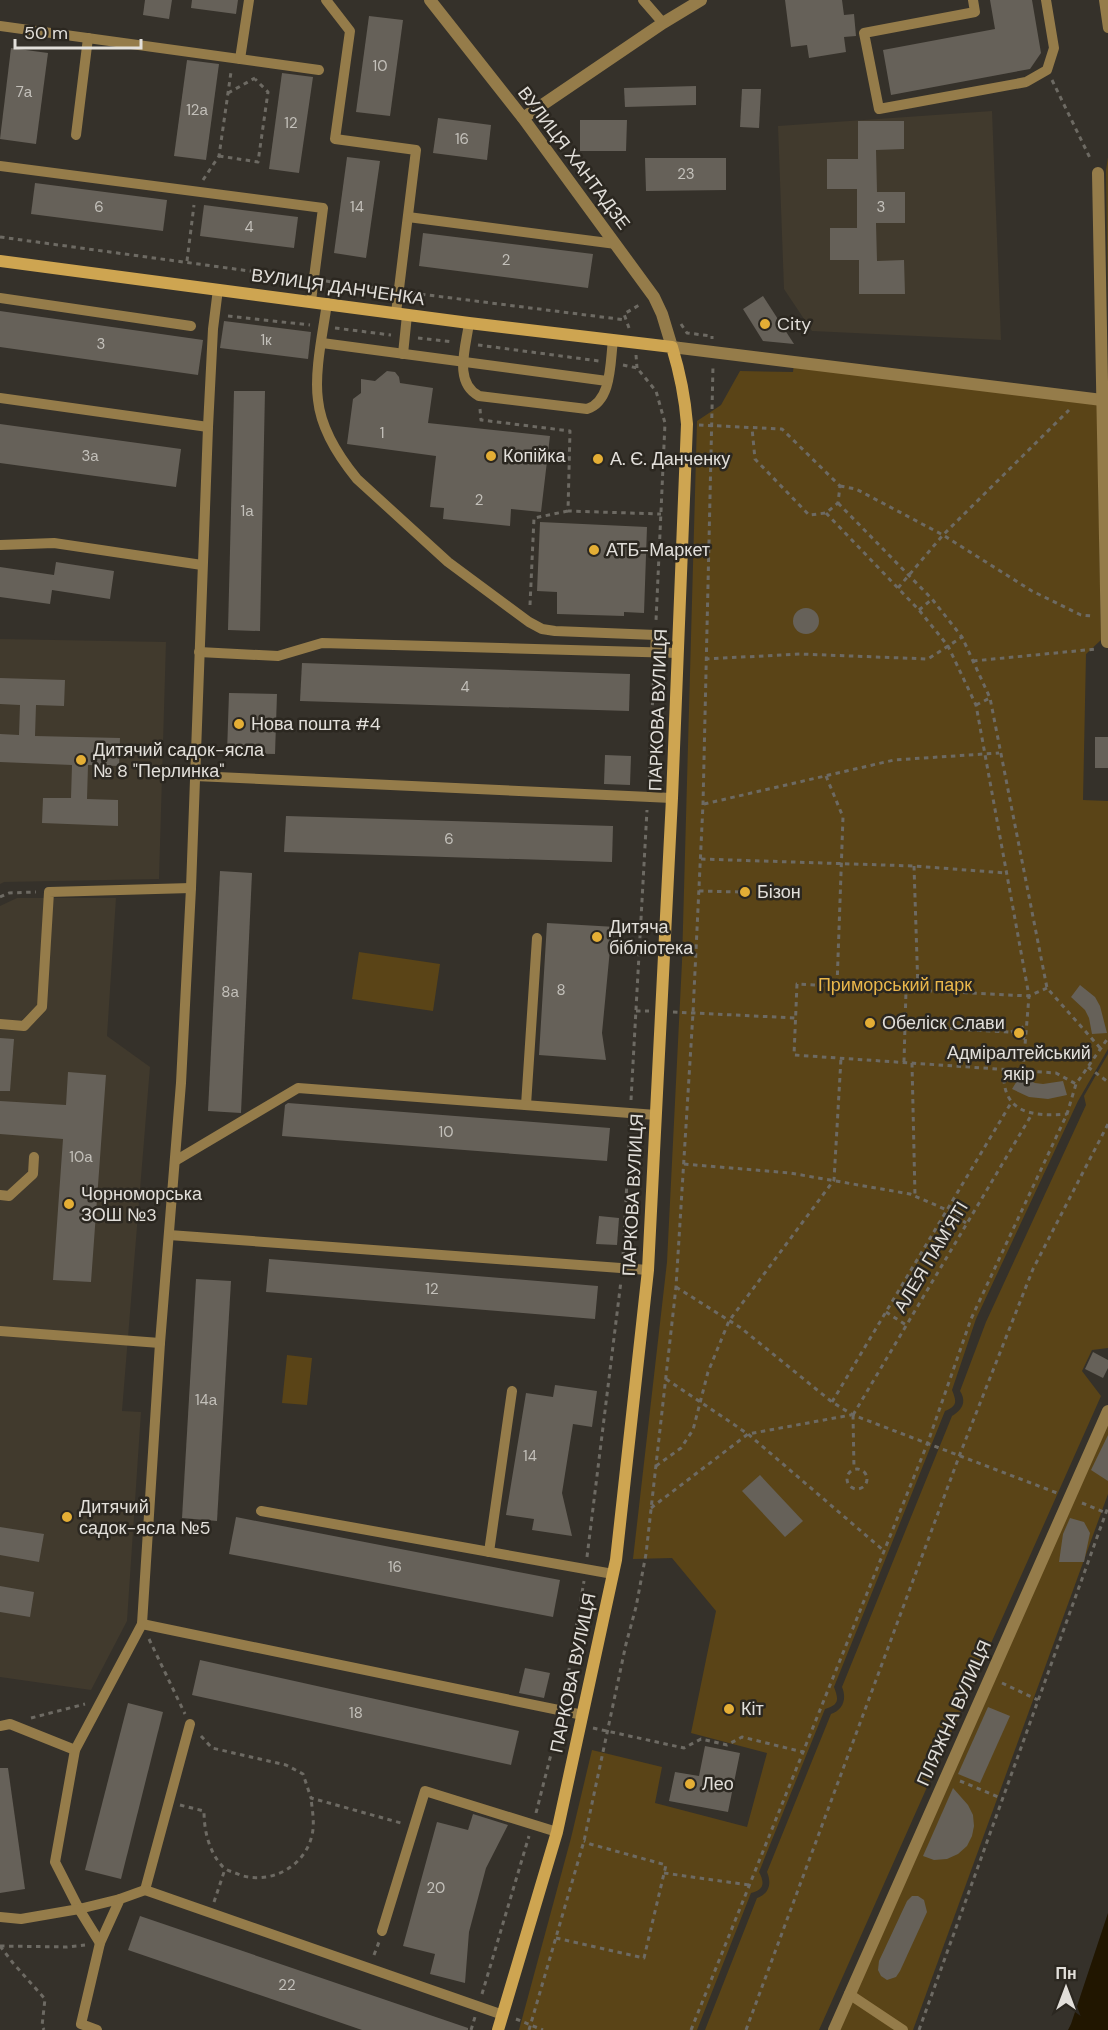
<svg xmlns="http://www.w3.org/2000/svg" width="1108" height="2030" font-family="'DM Sans',sans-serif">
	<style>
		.built { fill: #413a2d }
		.green { fill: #5a4417 }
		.water { fill: #211600 }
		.building { fill: #666159 }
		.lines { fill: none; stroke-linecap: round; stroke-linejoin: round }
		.path { stroke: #6d6a63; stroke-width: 3; stroke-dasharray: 4.5 4.5; stroke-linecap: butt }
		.lane { stroke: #957c4a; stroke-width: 10 }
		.street { stroke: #957c4a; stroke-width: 12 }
		.secondary { stroke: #cea551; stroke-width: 12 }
		.poi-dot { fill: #e4ae35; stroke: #2b2720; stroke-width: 2 }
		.labels { text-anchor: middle; stroke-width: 5; stroke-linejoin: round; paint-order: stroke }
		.number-label { font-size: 15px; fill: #c3c0ba }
		.street-label { font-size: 18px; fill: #e2dfda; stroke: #2b2720 }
		.poi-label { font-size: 18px; fill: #e2dfda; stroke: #2b2720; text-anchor: start }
		.park-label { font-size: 18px; fill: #eab74b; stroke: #2b2720 }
	</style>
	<rect width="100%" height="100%" fill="#35312a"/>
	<g class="built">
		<polygon points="992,111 1001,340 812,331 784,289 778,126"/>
		<polygon points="0,639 166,642 159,879 4,882 0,884"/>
		<polygon points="17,898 116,898 107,1036 150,1067 122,1411 141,1412 127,1621 91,1690 0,1677 0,906"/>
	</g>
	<g class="green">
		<polygon points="1108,157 1108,307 1106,170"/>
		<path d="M794,363L1097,405L1101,640L1086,654L1083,800L1108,801V1049L1078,1101L976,1319L952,1390C957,1402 957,1406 945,1411L834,1687C839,1700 839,1705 825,1709L759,1872C765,1883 764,1890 751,1893L697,2030H519L571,1838L592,1750L662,1767L655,1803L747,1827L767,1753L691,1733L716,1611L672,1558L633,1559L667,1262L682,962L697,421L721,405L740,371L793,372Z"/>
		<polygon points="359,952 440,964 433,1011 352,999"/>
		<path d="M1108,1054V1348L1092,1350L1082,1371L1101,1396L819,2030H705L757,1898C769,1894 772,1884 767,1872L831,1714C843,1710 847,1699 842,1687L952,1416C962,1410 967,1402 960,1391L986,1322L1086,1105L1084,1096Z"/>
		<polygon points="287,1355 312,1358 307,1405 282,1403"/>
		<polygon points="1108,1424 1108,1494 913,2030 839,2030"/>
	</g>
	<polygon class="water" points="1108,1913 1108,2030 1068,2030 1071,2024"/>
	<g class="building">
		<polygon points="145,0 172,0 169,19 143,15"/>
		<polygon points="192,0 238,0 236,14 191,8"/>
		<polygon points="785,0 842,0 844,15 854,14 856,36 844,37 846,52 809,58 807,45 791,47"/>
		<polygon points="990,0 1032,0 1041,53 1030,69 891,95 883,50 995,29"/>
		<polygon points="369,16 403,20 390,116 356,112"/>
		<polygon points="11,48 48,53 36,144 0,139"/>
		<polygon points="187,60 219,64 206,160 174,156"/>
		<polygon points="282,73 313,77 299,173 269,169"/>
		<polygon points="696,86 696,105 625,107 624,88"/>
		<polygon points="742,89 761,89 759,128 740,127"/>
		<polygon points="438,118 491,125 487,160 433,153"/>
		<polygon points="580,120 627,120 626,151 580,151"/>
		<polygon points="858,121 904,121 904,149 876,150 877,192 905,192 905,223 876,223 877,261 904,260 905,294 859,294 859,260 830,260 830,228 857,228 857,189 827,189 827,159 858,159"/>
		<polygon points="347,157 380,161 366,258 334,253"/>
		<polygon points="645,158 726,158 726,190 646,191"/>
		<polygon points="35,183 167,200 163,231 31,214"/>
		<polygon points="204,205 298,217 294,248 200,236"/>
		<polygon points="423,233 593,254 588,288 419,266"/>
		<polygon points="763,296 794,344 763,341 743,309"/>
		<polygon points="0,311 203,340 198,375 0,347"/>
		<polygon points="224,321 311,332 308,359 220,348"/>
		<polygon points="387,371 395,372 399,377 400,383 433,388 428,423 550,436 541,512 511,509 510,526 443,519 444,508 430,507 436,456 347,444 353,399 361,393 361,379 375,381"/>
		<polygon points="234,391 265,391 260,631 228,630"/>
		<polygon points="0,424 181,449 176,487 0,463"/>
		<polygon points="540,522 647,527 644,613 624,612 624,616 557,614 557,592 537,591"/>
		<polygon points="56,562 114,571 110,599 52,590 50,604 0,597 0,567 54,575"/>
		<circle cx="806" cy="621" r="13"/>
		<polygon points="302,663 630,674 629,711 300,701"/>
		<polygon points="0,678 65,680 64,706 36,705 35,736 120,738 119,766 88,765 87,799 118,800 118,826 42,823 43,798 71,798 72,765 0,762 0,734 19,735 20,705 0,704"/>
		<polygon points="229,693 277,694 275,754 227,753"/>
		<rect x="1095" y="737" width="13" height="31"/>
		<polygon points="605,755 631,756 630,785 604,784"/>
		<polygon points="286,816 613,826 612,862 284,852"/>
		<polygon points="220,871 252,873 241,1113 208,1111"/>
		<polygon points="547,923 616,927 610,949 602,1033 606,1060 539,1055"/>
		<polygon points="1080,985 1095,997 1100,1006 1107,1033 1092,1034 1089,1018 1085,1010 1071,997"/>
		<polygon points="0,1038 14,1039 10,1091 0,1091"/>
		<polygon points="68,1072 106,1075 91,1282 53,1280 63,1139 0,1134 0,1101 66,1105"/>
		<polygon points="1020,1076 1035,1083 1043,1084 1063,1081 1067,1095 1048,1099 1029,1097 1012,1089"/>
		<polygon points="288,1103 610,1128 607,1161 282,1136 285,1105"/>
		<polygon points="599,1216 619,1218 617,1245 596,1244"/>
		<polygon points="269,1259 598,1286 595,1319 266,1292"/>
		<polygon points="196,1279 231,1281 217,1521 182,1518"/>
		<polygon points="1093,1352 1108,1360 1108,1368 1103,1378 1085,1369"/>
		<polygon points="555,1385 597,1391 592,1427 573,1424 562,1493 572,1536 532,1530 534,1519 506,1515 526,1393 553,1397"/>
		<polygon points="1108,1435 1108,1481 1091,1470"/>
		<polygon points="760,1475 803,1521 785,1537 742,1491"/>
		<polygon points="236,1517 560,1580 553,1617 229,1554"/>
		<polygon points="1070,1518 1084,1522 1090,1533 1084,1562 1059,1562 1063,1534"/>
		<polygon points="0,1527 44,1534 39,1562 0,1555"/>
		<polygon points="0,1586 34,1592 30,1617 0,1612"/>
		<polygon points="200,1660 519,1731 511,1765 192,1695"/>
		<polygon points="525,1668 550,1673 544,1698 519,1693"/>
		<polygon points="128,1703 163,1712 121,1879 85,1870"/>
		<polygon points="988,1707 1010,1716 980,1783 958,1774"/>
		<polygon points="705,1746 740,1753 728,1812 669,1801 675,1772 699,1776"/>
		<polygon points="0,1768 8,1768 25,1889 0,1893"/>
		<polygon points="953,1788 968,1805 973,1815 974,1826 972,1836 967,1846 958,1854 947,1859 934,1860 923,1856"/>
		<polygon points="473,1814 508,1825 486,1868 469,1932 465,1983 430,1974 435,1954 403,1946 437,1822 468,1830"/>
		<polygon points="912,1896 918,1896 924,1900 927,1912 900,1971 896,1977 887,1980 881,1976 878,1970 879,1961 907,1901"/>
		<polygon points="140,1916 468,2028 468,2030 362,2030 128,1950"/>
	</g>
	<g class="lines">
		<g class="path">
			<polyline points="1052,80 1091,160"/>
			<polyline points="228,93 255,78"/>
			<polyline points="219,156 258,162 268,92 255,79"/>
			<polyline points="203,180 219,156 231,72"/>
			<polyline points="0,237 301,278"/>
			<polyline points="187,261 194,205"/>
			<polyline points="326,281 388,290"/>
			<polyline points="412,293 626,320"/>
			<polyline points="228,316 310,325"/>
			<polyline points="681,324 687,333 712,336 712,339"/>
			<polyline points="335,328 391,335"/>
			<polyline points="629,328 624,314 641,304"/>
			<polyline points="418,338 453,342"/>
			<polyline points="478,345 599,361"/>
			<polyline points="636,355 637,368"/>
			<polyline points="623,365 637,368 656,391 665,423 656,621"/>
			<polyline points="480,409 481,420 570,431 568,511 661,514"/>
			<polyline points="699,425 782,429 840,486 838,503 826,513 809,515 755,459 752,428"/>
			<polyline points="840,486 856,489 943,535 1032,591 1081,615 1092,616"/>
			<polyline points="838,503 932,599 962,637 990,698 1047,988 1101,1049"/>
			<polyline points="826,513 919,610 948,646 976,705 1029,996 1023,1070"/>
			<polyline points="898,588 943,535 1069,410"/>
			<polyline points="530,605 534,518 568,511"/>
			<polyline points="919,610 931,600"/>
			<polyline points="705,659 800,654 928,659 962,637"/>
			<polyline points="973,661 1096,649"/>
			<polyline points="976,705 990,698"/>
			<polyline points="826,776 843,817 837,986"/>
			<polyline points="649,786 654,667"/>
			<polyline points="704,804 894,760 999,753"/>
			<polyline points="701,859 914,866 1006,873"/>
			<polyline points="914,866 918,990"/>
			<polyline points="699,891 742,892"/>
			<polyline points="0,897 9,893 36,892"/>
			<polyline points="1047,988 1029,996 797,984 794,1055 1056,1073 1076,1084"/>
			<polyline points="636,1011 649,1011"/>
			<polyline points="673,1012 796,1018"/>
			<polyline points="905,1026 1009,1032 1026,1039"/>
			<polyline points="1011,1032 1026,1026"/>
			<polyline points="904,1062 906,990"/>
			<polyline points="912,1063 915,1196"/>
			<polyline points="1088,1067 1108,1082"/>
			<path d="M1004,1070C1001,1113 1032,1117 1067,1114"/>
			<polyline points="631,1100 647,810"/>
			<polyline points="684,1164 790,1173 910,1194 947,1210 966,1223"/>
			<polyline points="623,1256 630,1125"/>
			<polyline points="676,1287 741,1328 832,1402 853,1415 1057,1493"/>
			<polyline points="886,1312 906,1325"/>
			<polyline points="666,1379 748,1434 883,1550"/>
			<polyline points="832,1402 1011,1103"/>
			<polyline points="853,1415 1032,1114"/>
			<polyline points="853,1415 854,1469"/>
			<polyline points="656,1466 681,1448 693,1430 708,1372 729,1321 834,1180 841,1058"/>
			<circle cx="857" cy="1479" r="10"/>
			<polyline points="1082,1503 1106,1513"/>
			<polyline points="651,1508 748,1434 851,1415"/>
			<polyline points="587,1557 621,1281"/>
			<polyline points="149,1639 185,1714"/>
			<polyline points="1002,1683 1038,1700"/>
			<polyline points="564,1699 584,1581"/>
			<polyline points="31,1718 85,1704"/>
			<polyline points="593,1728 684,1748 701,1739 727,1745 742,1737 803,1752"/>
			<polyline points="201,1736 212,1748 286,1765 303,1774 311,1798 401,1823"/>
			<polyline points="960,1781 1003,1799"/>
			<path d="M180,1805L204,1811C204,1831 209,1852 223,1867C227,1871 234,1872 240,1875C270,1885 305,1867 312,1835C315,1823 312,1809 311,1798"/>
			<polyline points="536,1813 559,1723"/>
			<polyline points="664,1873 749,1885"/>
			<polyline points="214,1902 225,1869"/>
			<polyline points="556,1938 644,1958 666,1865 590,1844 584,1841"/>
			<polyline points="0,1946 13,1963 45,1999 42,2026 44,2030"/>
			<polyline points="0,1946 67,1947 85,1945"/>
			<polyline points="374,1955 379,1942"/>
			<polyline points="482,1994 529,1836"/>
			<polyline points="516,2019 543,2030"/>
			<polyline points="471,2030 475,2017"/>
			<polyline points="529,2030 584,1841 626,1644 636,1607 646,1554 676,1287 693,1013 703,804 713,366"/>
			<polyline points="691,2030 928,1442 971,1319 1067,1114 1076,1084 1108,1038"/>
			<polyline points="746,2030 960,1454 1033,1269 1108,1124"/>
			<polyline points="919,2030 1108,1507"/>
		</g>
		<g class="lane">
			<polyline points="326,0 350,31 335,139 416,150 396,313"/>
			<polyline points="643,0 663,23"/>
			<polyline points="973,0 975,12 864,33 879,109 1026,82 1047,70 1054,48 1046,0"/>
			<polyline points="1104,0 1108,28"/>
			<polyline points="0,26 319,70"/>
			<polyline points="240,59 249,0"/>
			<polyline points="76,135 88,38"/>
			<polyline points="0,166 323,208 311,301"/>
			<polyline points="408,217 616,244"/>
			<polyline points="0,298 191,326"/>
			<path d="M327,303C323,332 314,372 318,400C321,429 339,457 357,479L448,562L529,622L542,629L555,631L656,635L655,653"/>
			<path d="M469,323C466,347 453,382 479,396L587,409C612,401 610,363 613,340"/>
			<polyline points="322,343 607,381"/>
			<polyline points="403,354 407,315"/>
			<polyline points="0,398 208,427"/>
			<polyline points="0,545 54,543 202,565"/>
			<polyline points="199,652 278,656 322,643 678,653"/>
			<polyline points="195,776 672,798"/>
			<polyline points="0,1024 24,1026 42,1007 49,892 191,888"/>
			<polyline points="526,1105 537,938"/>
			<polyline points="175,1161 298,1088 656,1115"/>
			<polyline points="0,1195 9,1196 33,1174 34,1157"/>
			<polyline points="169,1235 648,1270"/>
			<polyline points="0,1331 160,1343"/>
			<polyline points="261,1511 613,1574"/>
			<polyline points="489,1552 512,1391"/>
			<polyline points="142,1624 583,1715"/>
			<polyline points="190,1724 145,1890 503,2015"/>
			<polyline points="0,1726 10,1724 75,1750"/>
			<polyline points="120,1899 79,1909 55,1862 75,1750 142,1624 160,1343 181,1083 191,888 208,427 213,329 218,289"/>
			<polyline points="0,1917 21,1919 79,1909 100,1943"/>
			<polyline points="382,1931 425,1791 557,1832"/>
			<polyline points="849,1994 903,2030"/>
			<polyline points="97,2030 81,2024 100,1943 120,1899 145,1890"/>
		</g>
		<g class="street">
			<polyline points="430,0 523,118 654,297 662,314 672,347 1102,400"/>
			<polyline points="523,118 663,23 701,0"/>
			<polyline points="1098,173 1107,642"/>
			<polyline points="834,2030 1108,1411"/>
		</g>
		<path class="secondary" d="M0,261L469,323L672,347C680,373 685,398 687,424L672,798L648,1270L616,1560L557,1832L498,2030"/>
	</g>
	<g class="poi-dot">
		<circle cx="765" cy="324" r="6"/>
		<circle cx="491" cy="456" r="6"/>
		<circle cx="598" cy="459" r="6"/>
		<circle cx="594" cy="550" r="6"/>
		<circle cx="239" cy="724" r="6"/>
		<circle cx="81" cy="760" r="6"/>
		<circle cx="745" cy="892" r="6"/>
		<circle cx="597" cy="937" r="6"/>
		<circle cx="870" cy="1023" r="6"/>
		<circle cx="1019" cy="1033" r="6"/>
		<circle cx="69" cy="1204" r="6"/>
		<circle cx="67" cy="1517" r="6"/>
		<circle cx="729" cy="1709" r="6"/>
		<circle cx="690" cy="1784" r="6"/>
	</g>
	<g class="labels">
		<g class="number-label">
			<text x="380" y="71">10</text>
			<text x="24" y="97">7а</text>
			<text x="197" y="115">12а</text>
			<text x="291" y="128">12</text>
			<text x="462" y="144">16</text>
			<text x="686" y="179">23</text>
			<text x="99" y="212">6</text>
			<text x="357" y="212">14</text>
			<text x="881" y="212">3</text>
			<text x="249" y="232">4</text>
			<text x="506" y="265">2</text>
			<text x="266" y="345">1к</text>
			<text x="101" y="349">3</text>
			<text x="382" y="438">1</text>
			<text x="90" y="461">3а</text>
			<text x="479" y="505">2</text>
			<text x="247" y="516">1а</text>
			<text x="465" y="692">4</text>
			<text x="449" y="844">6</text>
			<text x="561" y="995">8</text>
			<text x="230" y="997">8а</text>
			<text x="446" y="1137">10</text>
			<text x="81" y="1162">10а</text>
			<text x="432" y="1294">12</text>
			<text x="206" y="1405">14а</text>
			<text x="530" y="1461">14</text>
			<text x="395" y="1572">16</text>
			<text x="356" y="1718">18</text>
			<text x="436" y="1893">20</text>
			<text x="287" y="1990">22</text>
		</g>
		<g class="street-label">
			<text transform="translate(574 158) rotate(53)" y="6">ВУЛИЦЯ ХАНТАДЗЕ</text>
			<text transform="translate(338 287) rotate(8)" y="6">ВУЛИЦЯ ДАНЧЕНКА</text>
			<text transform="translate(658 710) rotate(-88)" y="6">ПАРКОВА ВУЛИЦЯ</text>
			<text transform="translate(633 1195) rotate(-87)" y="6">ПАРКОВА ВУЛИЦЯ</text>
			<text transform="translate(931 1257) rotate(-59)" y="6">АЛЕЯ ПАМ'ЯТІ</text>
			<text transform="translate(573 1673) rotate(-78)" y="6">ПАРКОВА ВУЛИЦЯ</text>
			<text transform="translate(954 1713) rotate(-66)" y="6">ПЛЯЖНА ВУЛИЦЯ</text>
		</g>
		<g class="poi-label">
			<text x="777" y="330">City</text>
			<text x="503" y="462">Копійка</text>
			<text x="610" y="465">А. Є. Данченку</text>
			<text x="606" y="556">АТБ-Маркет</text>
			<text x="251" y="730">Нова пошта #4</text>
			<text x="93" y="756">Дитячий садок-ясла<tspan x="93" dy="21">№ 8 "Перлинка"</tspan></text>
			<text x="757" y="898">Бізон</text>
			<text x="609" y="933">Дитяча<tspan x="609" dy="21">бібліотека</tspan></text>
			<text x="882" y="1029">Обеліск Cлави</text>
			<text x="1019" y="1059" text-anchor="middle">Адміралтейський<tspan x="1019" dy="21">якір</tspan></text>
			<text x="81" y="1200">Чорноморська<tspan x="81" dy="21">ЗОШ №3</tspan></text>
			<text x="79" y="1513">Дитячий<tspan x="79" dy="21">садок-ясла №5</tspan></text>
			<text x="741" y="1715">Кіт</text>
			<text x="702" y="1790">Лео</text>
		</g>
		<g class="park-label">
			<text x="895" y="991">Приморський парк</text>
		</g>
	</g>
	<g transform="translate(1066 1988)" stroke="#2b2720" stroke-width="4.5" paint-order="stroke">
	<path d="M0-4.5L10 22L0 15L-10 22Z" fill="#e2dfda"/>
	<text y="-9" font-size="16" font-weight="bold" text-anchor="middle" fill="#e2dfda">Пн</text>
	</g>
	<path d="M15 39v9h126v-9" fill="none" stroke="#e2dfda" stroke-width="3"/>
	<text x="24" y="39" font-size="18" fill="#e2dfda" stroke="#2b2720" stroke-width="4.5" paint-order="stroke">50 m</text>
</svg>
